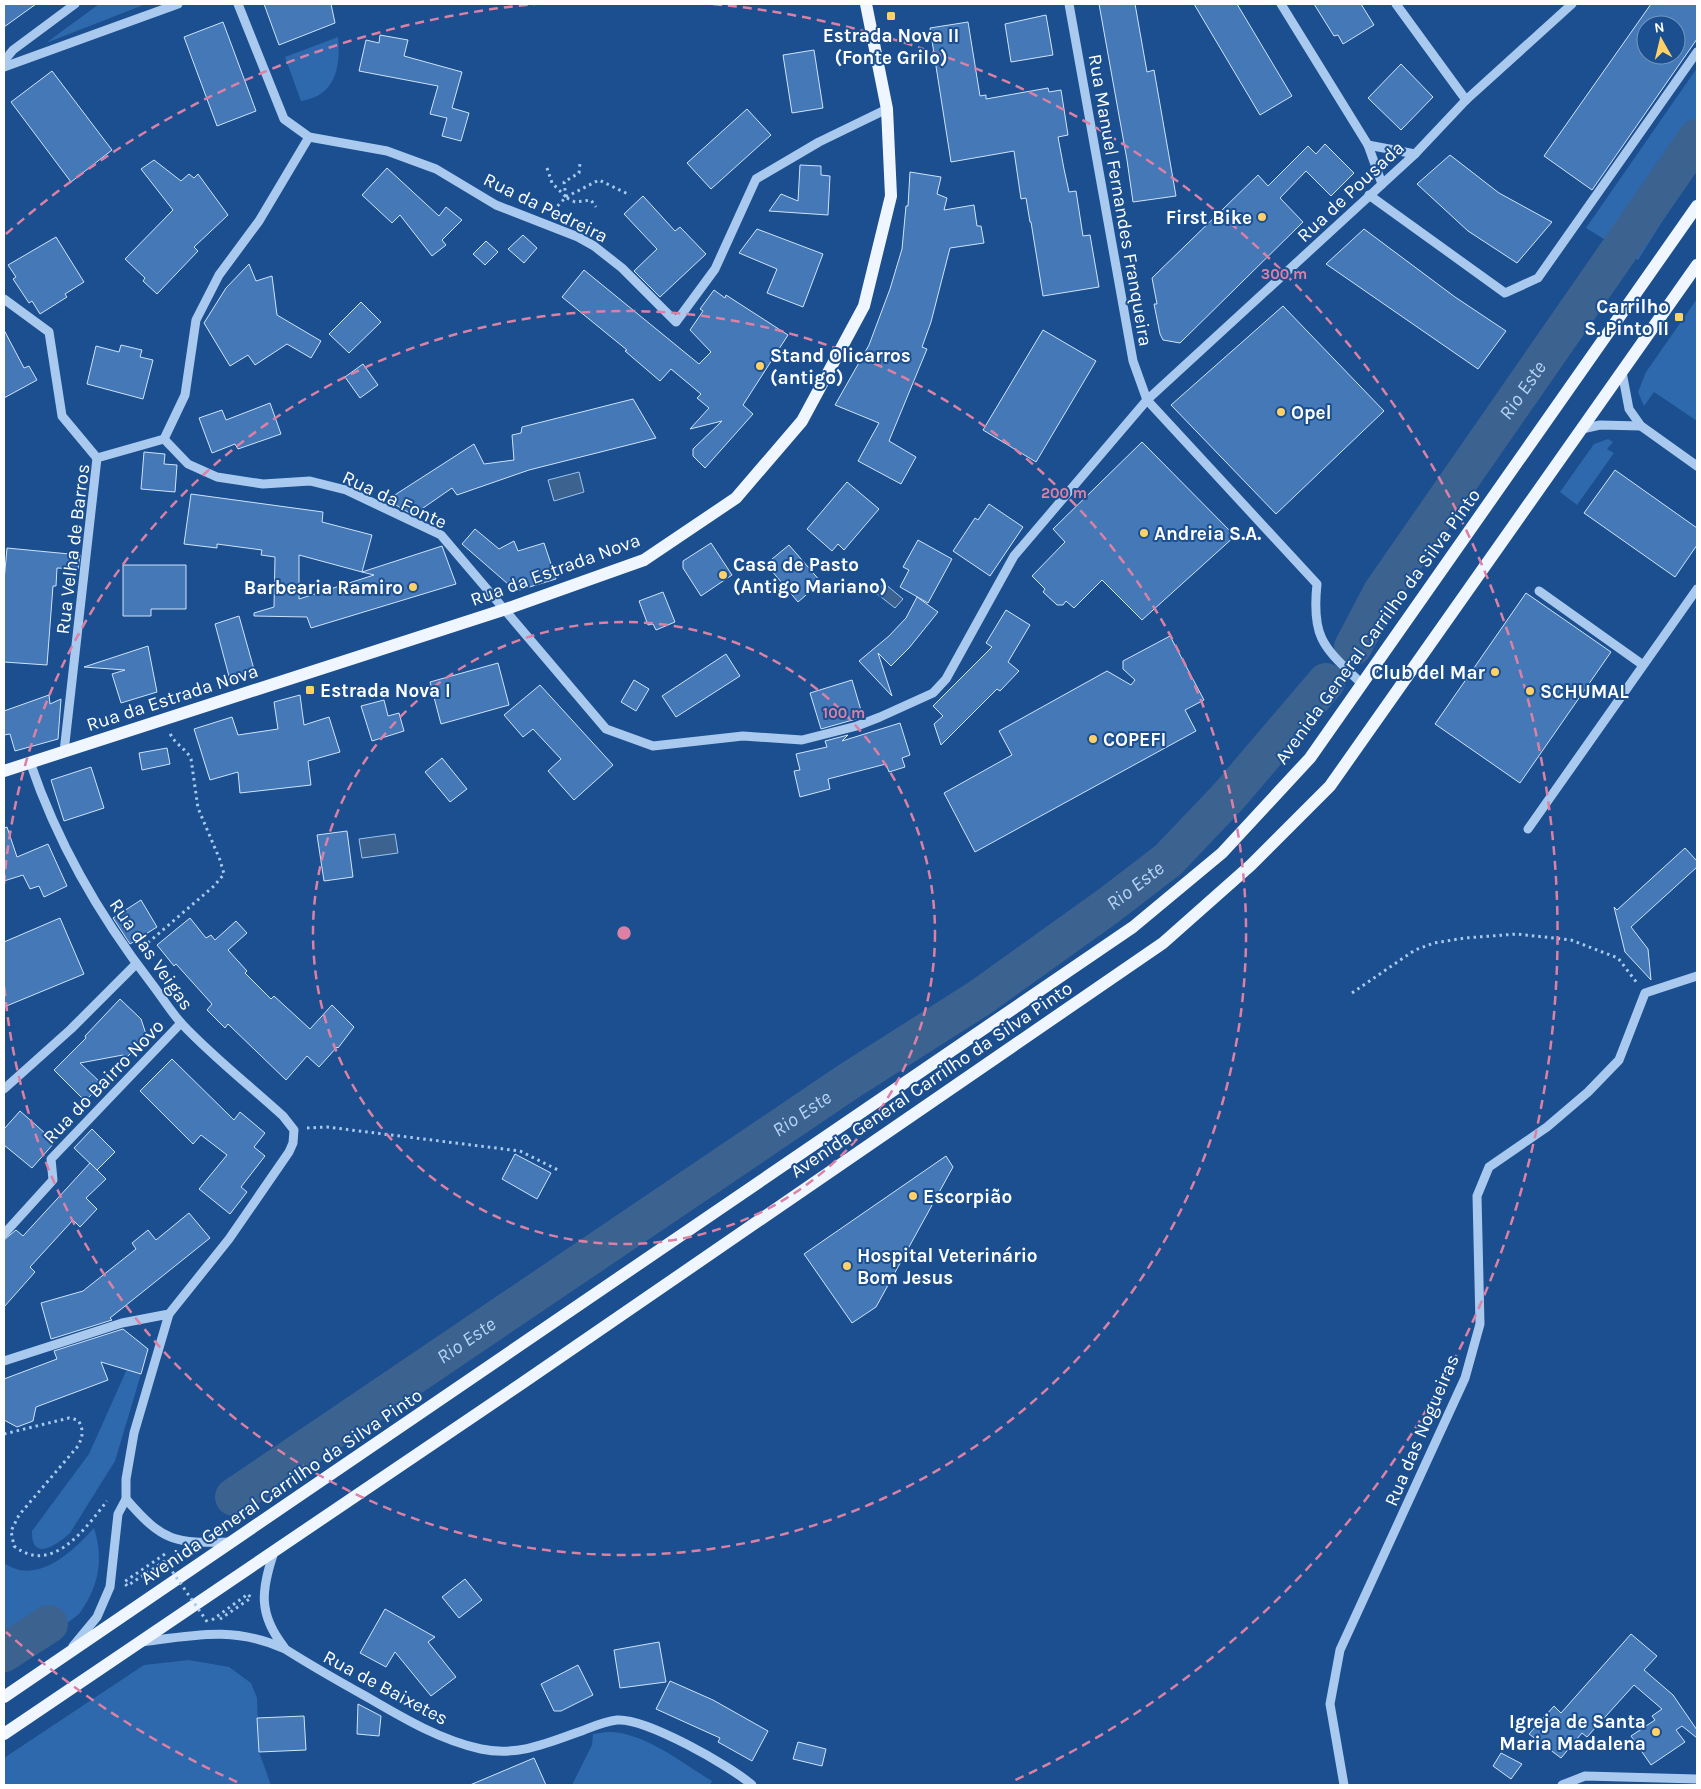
<svg xmlns="http://www.w3.org/2000/svg" width="1701" height="1789" font-family="Karla,sans-serif">
	<style>
		.green { fill: #2e69ad }
		.water { fill: #3c6290; stroke: #9cc4f0 }
		.lines { fill: none; stroke-linecap: round; stroke-linejoin: round }
		.river { stroke: #3c6290; stroke-width: 38 }
		.building { fill: #4478b7; stroke: #cfe3fa; fill-rule: evenodd }
		.path { stroke: #a9c9ee; stroke-width: 3; stroke-dasharray: 2.5 4; stroke-linecap: butt }
		.minor { stroke: #a9c9ee; stroke-width: 9 }
		.major { stroke: #f0f6ff; stroke-width: 12 }
		.path-bridge { stroke: #a9c9ee; stroke-width: 3; stroke-dasharray: 2.5 4; stroke-linecap: butt }
		.ring { fill: none; stroke: #dd80a5; stroke-width: 2.5; stroke-dasharray: 9 6 }
		.poi-dot { fill: #ffd166; stroke: #1b4f8f; stroke-width: 2 }
		.labels { text-anchor: middle; stroke-width: 4; stroke-linejoin: round; paint-order: stroke }
		.poi-label { font-size: 19px; font-weight: bold; fill: #fff; stroke: #1b4f8f; text-anchor: start }
		.street-label { font-size: 19px; fill: #fff; stroke: #1b4f8f }
		.water-label { font-size: 20px; font-style: italic; fill: #b5d3f5; stroke: #1b4f8f }
		.centre { fill: #dd80a5; stroke: #1b4f8f; stroke-width: 2.5 }
		.ring-label { font-size: 15px; text-anchor: middle; font-weight: bold; fill: #dd80a5; stroke: #1b4f8f; stroke-width: 4; stroke-linejoin: round; paint-order: stroke }
	</style>
	<rect width="100%" height="100%" fill="#1b4f8f"/>
	<g class="green">
		<polygon points="99,4 146,4 46,43"/>
		<path d="M338,37C341,68 335,96 301,101L285,57Z"/>
		<polygon points="1697,68 1697,166 1638,260 1586,228"/>
		<polygon points="1697,299 1697,421 1654,392 1644,406 1638,392 1646,372"/>
		<polygon points="1608,439 1613,442 1607,449 1614,453 1577,505 1560,492 1594,444"/>
		<path d="M127,1369L141,1374L115,1461L70,1533C56,1546 31,1562 32,1531L89,1454Z"/>
		<path d="M94,1528C104,1559 99,1587 79,1614L4,1672V1563C37,1586 72,1552 94,1528Z"/>
		<polygon points="189,1660 229,1667 251,1683 257,1698 259,1752 271,1785 4,1785 4,1758 144,1665"/>
		<path d="M607,1732C643,1731 682,1763 712,1781L710,1785H572L592,1745L593,1734Z"/>
	</g>
	<g class="water">
		<polygon points="579,472 584,492 554,501 548,480"/>
		<polygon points="884,583 903,599 895,608 876,593"/>
		<polygon points="395,834 398,853 362,858 359,839"/>
	</g>
	<g class="lines">
		<g class="river">
			<path id="s1" d="M1353,647L1382,592L1697,138"/>
			<path id="s2" d="M234,1497L849,1081L981,997L1108,906L1168,860L1228,797L1326,682"/>
			<polyline points="4,1653 49,1624"/>
		</g>
	</g>
	<g class="building">
		<polygon points="4,4 36,4 4,27"/>
		<polygon points="264,4 331,4 335,23 279,45"/>
		<polygon points="1099,4 1135,4 1147,72 1154,70 1176,196 1133,202 1127,160"/>
		<polygon points="1194,4 1237,4 1292,96 1260,115"/>
		<polygon points="1314,4 1361,4 1374,25 1343,44 1338,35 1334,36"/>
		<path d="M1651,4H1697V39L1592,190L1544,156ZM1646,25H1676V55H1646Z"/>
		<polygon points="1046,15 1053,55 1011,62 1005,24"/>
		<polygon points="223,22 256,111 217,126 184,37"/>
		<polygon points="968,22 980,96 986,95 986,99 1048,88 1049,92 1061,90 1068,135 1058,137 1064,169 1069,192 1076,191 1083,236 1090,235 1099,287 1043,296 1031,222 1030,222 1026,198 1021,199 1014,151 951,162 930,28"/>
		<polygon points="380,35 408,40 404,56 462,72 452,108 469,113 461,141 442,136 447,118 430,114 438,86 359,71 366,40 379,43"/>
		<polygon points="814,50 823,108 792,113 783,55"/>
		<polygon points="1401,64 1433,97 1401,130 1368,98"/>
		<polygon points="52,71 112,150 71,182 11,102"/>
		<polygon points="747,109 771,135 711,189 687,163"/>
		<polygon points="1325,144 1354,173 1331,196 1306,171 1280,198 1303,222 1180,343 1163,340 1160,334 1154,304 1157,304 1152,278 1258,175 1268,186 1308,146 1316,154"/>
		<polygon points="1450,155 1499,193 1552,222 1517,263 1468,231 1417,184"/>
		<polygon points="154,160 181,181 189,174 194,178 198,174 228,215 194,247 198,251 157,294 143,281 145,278 125,259 173,210 141,169"/>
		<polygon points="800,165 821,166 821,175 830,176 828,215 769,211 781,194 798,201"/>
		<polygon points="387,168 439,216 446,207 462,220 442,240 446,245 432,256 400,215 392,223 362,195"/>
		<polygon points="910,172 941,177 937,194 947,198 944,210 974,205 977,226 981,226 984,243 950,248 931,322 922,347 927,349 889,441 916,457 901,484 858,461 879,423 835,405 869,345 890,289 902,249 906,206 908,206"/>
		<polygon points="643,196 675,231 680,227 706,254 660,297 634,271 657,249 624,214"/>
		<polygon points="757,229 823,254 803,307 767,293 777,269 739,253"/>
		<polygon points="1364,229 1455,297 1506,331 1478,369 1326,264"/>
		<polygon points="523,235 537,248 524,263 508,249"/>
		<polygon points="56,237 84,282 65,294 67,297 40,314 32,301 29,303 13,279 16,277 8,265"/>
		<polygon points="486,241 498,252 485,265 473,254"/>
		<polygon points="249,264 256,281 272,276 277,315 321,341 311,358 287,344 255,365 248,355 230,366 204,323 226,288"/>
		<polygon points="584,270 699,364 711,352 690,330 703,311 700,309 714,290 725,298 726,295 788,335 743,405 753,414 705,468 693,456 693,449 722,421 690,429 709,408 697,398 701,394 671,369 660,381 625,351 627,350 562,297"/>
		<polygon points="361,302 381,322 349,353 329,334"/>
		<polygon points="1283,306 1384,411 1276,514 1171,405"/>
		<polygon points="4,330 24,368 29,366 37,380 4,398"/>
		<polygon points="1043,330 1096,361 1036,462 983,430"/>
		<polygon points="121,345 142,350 140,357 153,360 143,399 87,384 96,346 119,352"/>
		<polygon points="363,364 378,385 360,398 345,377"/>
		<polygon points="633,399 656,438 529,470 457,495 452,488 413,515 387,500 474,444 484,464 514,460 512,435 521,433 522,427"/>
		<polygon points="270,403 281,434 238,449 235,444 212,453 199,418 222,410 226,420"/>
		<polygon points="1142,442 1235,536 1142,620 1102,580 1074,608 1066,601 1063,605 1057,605 1043,592 1045,589 1032,576 1065,542 1053,529"/>
		<polygon points="144,452 165,454 164,464 177,465 175,492 141,489"/>
		<polygon points="1615,470 1697,528 1697,545 1675,577 1584,513"/>
		<polygon points="847,482 879,509 844,550 838,544 832,551 807,529"/>
		<polygon points="191,494 323,512 322,522 372,535 362,572 299,555 299,599 374,575 362,572 442,546 456,584 311,628 307,617 254,616 254,613 274,607 275,557 261,555 262,550 217,544 217,548 184,544"/>
		<polygon points="989,504 1023,527 990,576 953,551 975,518 978,520"/>
		<polygon points="475,529 499,549 514,541 518,551 544,543 556,579 516,591 462,544"/>
		<polygon points="918,540 952,559 928,603 900,587 909,570 903,567"/>
		<polygon points="711,543 732,575 701,596 683,568 683,561"/>
		<polygon points="789,545 821,582 798,602 766,564"/>
		<polygon points="7,548 80,555 78,569 57,568 56,586 53,586 47,665 4,662 4,581"/>
		<polygon points="123,565 186,565 186,609 151,609 151,616 123,616"/>
		<polygon points="663,592 675,622 656,630 653,624 648,625 639,601"/>
		<polygon points="1526,593 1611,652 1520,783 1435,724"/>
		<polygon points="917,597 938,612 909,648 891,666 878,653 892,696 859,661 889,636 906,618"/>
		<polygon points="1006,610 1030,625 1008,662 1019,671 1000,691 997,689 941,745 934,724 943,716 933,706 992,647 986,643"/>
		<polygon points="239,616 255,673 230,680 215,624"/>
		<polygon points="1170,636 1204,700 1185,710 1196,731 975,852 944,793 1012,755 999,731 1107,671 1131,685 1135,680 1123,669 1123,661"/>
		<polygon points="148,646 157,692 121,703 112,674 125,670 84,667"/>
		<polygon points="726,654 740,676 676,717 662,696"/>
		<polygon points="498,663 509,705 441,724 430,682"/>
		<polygon points="634,680 649,689 636,711 621,702"/>
		<polygon points="852,680 863,717 821,729 810,693"/>
		<polygon points="540,685 613,765 574,800 548,771 561,759 533,729 523,737 504,715"/>
		<polygon points="49,695 50,704 61,699 58,739 15,751 10,734 4,735 4,711"/>
		<polygon points="300,695 304,725 329,717 340,752 308,761 311,785 240,793 238,772 210,780 194,729 232,717 238,735 278,729 274,702"/>
		<polygon points="384,700 388,716 399,713 404,731 372,741 361,706"/>
		<polygon points="900,723 910,755 902,758 905,767 889,772 886,764 828,779 830,789 800,797 794,771 800,770 796,754 827,747 825,741 848,735 842,741"/>
		<polygon points="167,748 170,764 142,770 139,753"/>
		<polygon points="442,758 467,789 450,802 425,772"/>
		<polygon points="91,767 104,808 64,821 51,780"/>
		<polygon points="7,827 17,857 48,844 67,886 44,897 39,886 30,889 23,875 4,881 4,828"/>
		<polygon points="347,831 353,877 324,881 317,835"/>
		<polygon points="1685,848 1697,861 1697,867 1631,927 1648,949 1651,980 1625,952 1614,907 1617,910"/>
		<polygon points="141,900 157,927 130,944 113,918"/>
		<polygon points="60,918 84,974 4,1007 4,942"/>
		<polygon points="190,918 206,938 211,935 215,940 236,921 247,933 228,950 247,971 245,973 271,999 274,996 310,1029 332,1005 354,1027 338,1048 337,1047 319,1067 307,1056 286,1080 228,1024 225,1028 207,1010 212,1004 176,964 174,966 157,945"/>
		<polygon points="120,999 141,1019 147,1037 126,1058 123,1055 80,1063 102,1084 85,1101 54,1070 86,1038 85,1036"/>
		<polygon points="172,1059 234,1120 240,1112 265,1133 254,1147 265,1156 241,1187 247,1192 230,1214 199,1189 227,1155 201,1135 193,1144 140,1091"/>
		<polygon points="20,1111 55,1142 32,1168 4,1145 4,1129"/>
		<polygon points="92,1129 115,1152 97,1170 74,1148"/>
		<polygon points="515,1154 551,1173 537,1199 502,1179"/>
		<polygon points="946,1156 953,1167 876,1307 852,1323 804,1254"/>
		<polygon points="90,1163 106,1179 86,1198 97,1209 80,1227 73,1220 30,1267 35,1272 4,1307 4,1240 16,1230 23,1236"/>
		<polygon points="189,1213 210,1238 110,1318 112,1320 51,1339 41,1303 83,1291 136,1249 132,1243 148,1230 156,1240"/>
		<polygon points="123,1329 148,1349 141,1374 101,1362 108,1380 36,1407 33,1421 17,1427 4,1420 4,1379 57,1359 54,1351"/>
		<polygon points="465,1579 482,1600 459,1618 442,1597"/>
		<polygon points="385,1609 435,1637 428,1642 456,1677 431,1696 395,1652 386,1667 360,1653"/>
		<polygon points="1631,1634 1657,1656 1644,1670 1673,1695 1697,1730 1697,1738 1682,1726 1676,1730 1685,1742 1651,1765 1631,1736 1655,1720 1652,1716 1662,1709 1634,1685 1587,1737 1582,1733 1561,1758 1529,1734 1554,1706 1561,1713"/>
		<polygon points="659,1642 666,1682 620,1688 614,1650"/>
		<polygon points="578,1665 593,1695 561,1711 554,1711 541,1684"/>
		<polygon points="670,1681 713,1700 768,1731 752,1761 718,1742 720,1738 656,1709"/>
		<polygon points="358,1704 381,1716 379,1736 357,1734"/>
		<polygon points="304,1716 306,1750 259,1752 257,1718"/>
		<polygon points="798,1742 826,1749 822,1766 793,1759"/>
		<polygon points="1501,1753 1522,1764 1511,1779 1493,1766"/>
		<polygon points="534,1758 546,1785 470,1785"/>
	</g>
	<g class="lines">
		<g class="path">
			<polyline points="547,168 552,183 566,197 553,211"/>
			<polyline points="566,197 599,180 630,195"/>
			<polyline points="566,197 564,182 579,173 580,163"/>
			<polyline points="567,198 575,202 591,200 596,207"/>
			<path d="M143,947L214,886L224,874L220,860L198,808L191,759C186,748 174,744 170,733"/>
			<polyline points="1352,993 1415,950 1434,943 1465,938 1517,934 1571,940 1618,958 1637,983"/>
			<polyline points="307,1128 327,1127 520,1151 558,1170"/>
			<path d="M4,1434L69,1418L78,1420C84,1430 83,1436 78,1446L19,1515L11,1531L14,1546C52,1576 85,1529 107,1501"/>
			<polyline points="165,1561 127,1586 124,1582 168,1552"/>
			<polyline points="212,1620 248,1594 251,1598 220,1619"/>
		</g>
		<g class="minor">
			<polyline points="238,4 284,119 309,137 387,151 436,169 496,205 578,237 594,246 622,268 676,322 715,269 756,179 819,142 887,109"/>
			<path d="M1069,4L1133,361L1147,400L1317,584C1311,640 1325,648 1362,684"/>
			<polyline points="1281,4 1368,145 1382,184"/>
			<polyline points="1396,4 1466,100"/>
			<polyline points="4,61 13,50 75,4"/>
			<polyline points="4,67 178,4"/>
			<polyline points="1368,145 1415,154"/>
			<polyline points="1369,195 1505,293 1538,278 1697,52"/>
			<polyline points="4,299 49,332 62,416 97,458"/>
			<polyline points="1622,372 1629,409 1641,426 1697,466"/>
			<polyline points="1582,429 1600,425 1641,426"/>
			<polyline points="164,439 188,464 217,477 263,484 310,481 346,490 441,535 606,729 653,746 743,736 802,740 857,726 880,717 933,693 946,679 1014,556 1147,400 1415,154 1466,100 1572,4"/>
			<polyline points="1539,591 1643,665"/>
			<polyline points="64,752 97,458 164,439 185,395 196,320 219,275 259,221 309,137"/>
			<polyline points="1528,829 1697,589"/>
			<polyline points="4,1089 71,1029 136,964"/>
			<polyline points="4,1234 53,1180 51,1159 181,1023"/>
			<path d="M4,1361L122,1323L169,1314L229,1239L289,1152L293,1143L294,1130L283,1116C249,1085 213,1057 182,1024C171,1012 162,997 152,984C101,918 57,842 30,762"/>
			<path d="M126,1499C164,1543 174,1543 231,1542"/>
			<path d="M274,1552C261,1590 258,1614 284,1647"/>
			<path d="M142,1642C195,1635 235,1626 285,1649C312,1666 340,1682 367,1697C403,1718 440,1740 481,1749C518,1757 550,1742 584,1730C594,1726 606,1721 617,1720C646,1718 729,1765 752,1785"/>
			<polyline points="73,1646 97,1617 110,1587 118,1514 126,1499 126,1479 134,1433 169,1314"/>
			<polyline points="1344,1785 1330,1704 1340,1650 1465,1378 1480,1324 1477,1196 1489,1167 1547,1127 1588,1092 1619,1060 1645,993 1697,976"/>
			<polyline points="1562,1785 1585,1776 1697,1779"/>
		</g>
		<g class="major">
			<polyline points="4,771 506,609 644,560 736,498 802,421 864,306 891,196 887,109 866,4"/>
			<polyline points="4,1697 1133,927 1222,853 1310,758 1697,206"/>
			<polyline points="4,1734 521,1384 1163,943 1251,865 1330,786 1697,265"/>
		</g>
		<polyline class="path-bridge" points="165,1561 208,1623"/>
	</g>
	<g class="ring">
		<circle cx="624" cy="933" r="311"/>
		<path d="M4 884A622 622 0 1 1 4 982"/>
		<path d="M237 1782A933 933 0 0 1 6 1632M6 234A933 933 0 0 1 535 4M713 4A933 933 0 0 1 1011 1782"/>
	</g>
	<g class="poi-dot">
		<rect x="886" y="11" width="10" height="10" rx="2.5"/>
		<circle cx="1262" cy="217" r="5"/>
		<rect x="1674" y="312" width="10" height="10" rx="2.5"/>
		<circle cx="760" cy="366" r="5"/>
		<circle cx="1281" cy="412" r="5"/>
		<circle cx="1144" cy="533" r="5"/>
		<circle cx="723" cy="575" r="5"/>
		<circle cx="413" cy="587" r="5"/>
		<circle cx="1495" cy="672" r="5"/>
		<rect x="305" y="685" width="10" height="10" rx="2.5"/>
		<circle cx="1530" cy="691" r="5"/>
		<circle cx="1093" cy="739" r="5"/>
		<circle cx="913" cy="1196" r="5"/>
		<circle cx="847" cy="1266" r="5"/>
		<circle cx="1656" cy="1732" r="5"/>
	</g>
	<g class="labels">
		<g class="poi-label">
			<text x="891" y="42" text-anchor="middle">Estrada Nova II<tspan x="891" dy="22">(Fonte Grilo)</tspan></text>
			<text x="1252" y="224" text-anchor="end">First Bike</text>
			<text x="1669" y="313" text-anchor="end">Carrilho<tspan x="1669" dy="22">S. Pinto II</tspan></text>
			<text x="770" y="362">Stand Olicarros<tspan x="770" dy="22">(antigo)</tspan></text>
			<text x="1291" y="419">Opel</text>
			<text x="1154" y="540">Andreia S.A.</text>
			<text x="733" y="571">Casa de Pasto<tspan x="733" dy="22">(Antigo Mariano)</tspan></text>
			<text x="403" y="594" text-anchor="end">Barbearia Ramiro</text>
			<text x="1485" y="679" text-anchor="end">Club del Mar</text>
			<text x="320" y="697">Estrada Nova I</text>
			<text x="1540" y="698">SCHUMAL</text>
			<text x="1103" y="746">COPEFI</text>
			<text x="923" y="1203">Escorpião</text>
			<text x="857" y="1262">Hospital Veterinário<tspan x="857" dy="22">Bom Jesus</tspan></text>
			<text x="1646" y="1728" text-anchor="end">Igreja de Santa<tspan x="1646" dy="22">Maria Madalena</tspan></text>
		</g>
		<g class="street-label">
			<text transform="translate(1350 191) rotate(-43)" y="7">Rua de Pousada</text>
			<text transform="translate(1121 200) rotate(80)" y="7">Rua Manuel Fernandes Franqueira</text>
			<text transform="translate(546 207) rotate(26)" y="7">Rua da Pedreira</text>
			<text transform="translate(395 499) rotate(25)" y="7">Rua da Fonte</text>
			<text transform="translate(72 549) rotate(-83)" y="7">Rua Velha de Barros</text>
			<text transform="translate(555 569) rotate(-20)" y="7">Rua da Estrada Nova</text>
			<text transform="translate(1377 626) rotate(-54)" y="7">Avenida General Carrilho da Silva Pinto</text>
			<text transform="translate(172 697) rotate(-18)" y="7">Rua da Estrada Nova</text>
			<text transform="translate(152 954) rotate(55)" y="7">Rua das Veigas</text>
			<text transform="translate(931 1079) rotate(-34)" y="7">Avenida General Carrilho da Silva Pinto</text>
			<text transform="translate(103 1081) rotate(-46)" y="7">Rua do Bairro Novo</text>
			<text transform="translate(1421 1430) rotate(-67)" y="7">Rua das Nogueiras</text>
			<text transform="translate(281 1486) rotate(-34)" y="7">Avenida General Carrilho da Silva Pinto</text>
			<text transform="translate(386 1687) rotate(28)" y="7">Rua de Baixetes</text>
		</g>
		<g class="water-label">
			<text dy="7" stroke="none"><textPath href="#s1" startOffset="308">Rio Este</textPath></text>
			<text dy="7" stroke="none"><textPath href="#s2" startOffset="1089">Rio Este</textPath></text>
			<text dy="7" stroke="none"><textPath href="#s2" startOffset="685">Rio Este</textPath></text>
			<text dy="7" stroke="none"><textPath href="#s2" startOffset="280">Rio Este</textPath></text>
		</g>
	</g>
	<circle cx="624" cy="933" r="8" class="centre"/>
	<g class="ring-label">
		<text x="1284" y="279">300 m</text>
		<text x="1064" y="498">200 m</text>
		<text x="844" y="718">100 m</text>
	</g>
	<rect width="1701" height="1789" fill="none" stroke="#ffffff" stroke-width="10"/>
	<g transform="translate(1661 40) rotate(352)"><circle r="24" fill="#1b4f8f" stroke="#7695bc"/>
	<path d="M0-4L9 19L0 12L-9 19Z" fill="#ffd166"/>
	<text y="-8" font-size="14" font-weight="bold" text-anchor="middle" fill="#ffffff">N</text>
	</g>
</svg>
